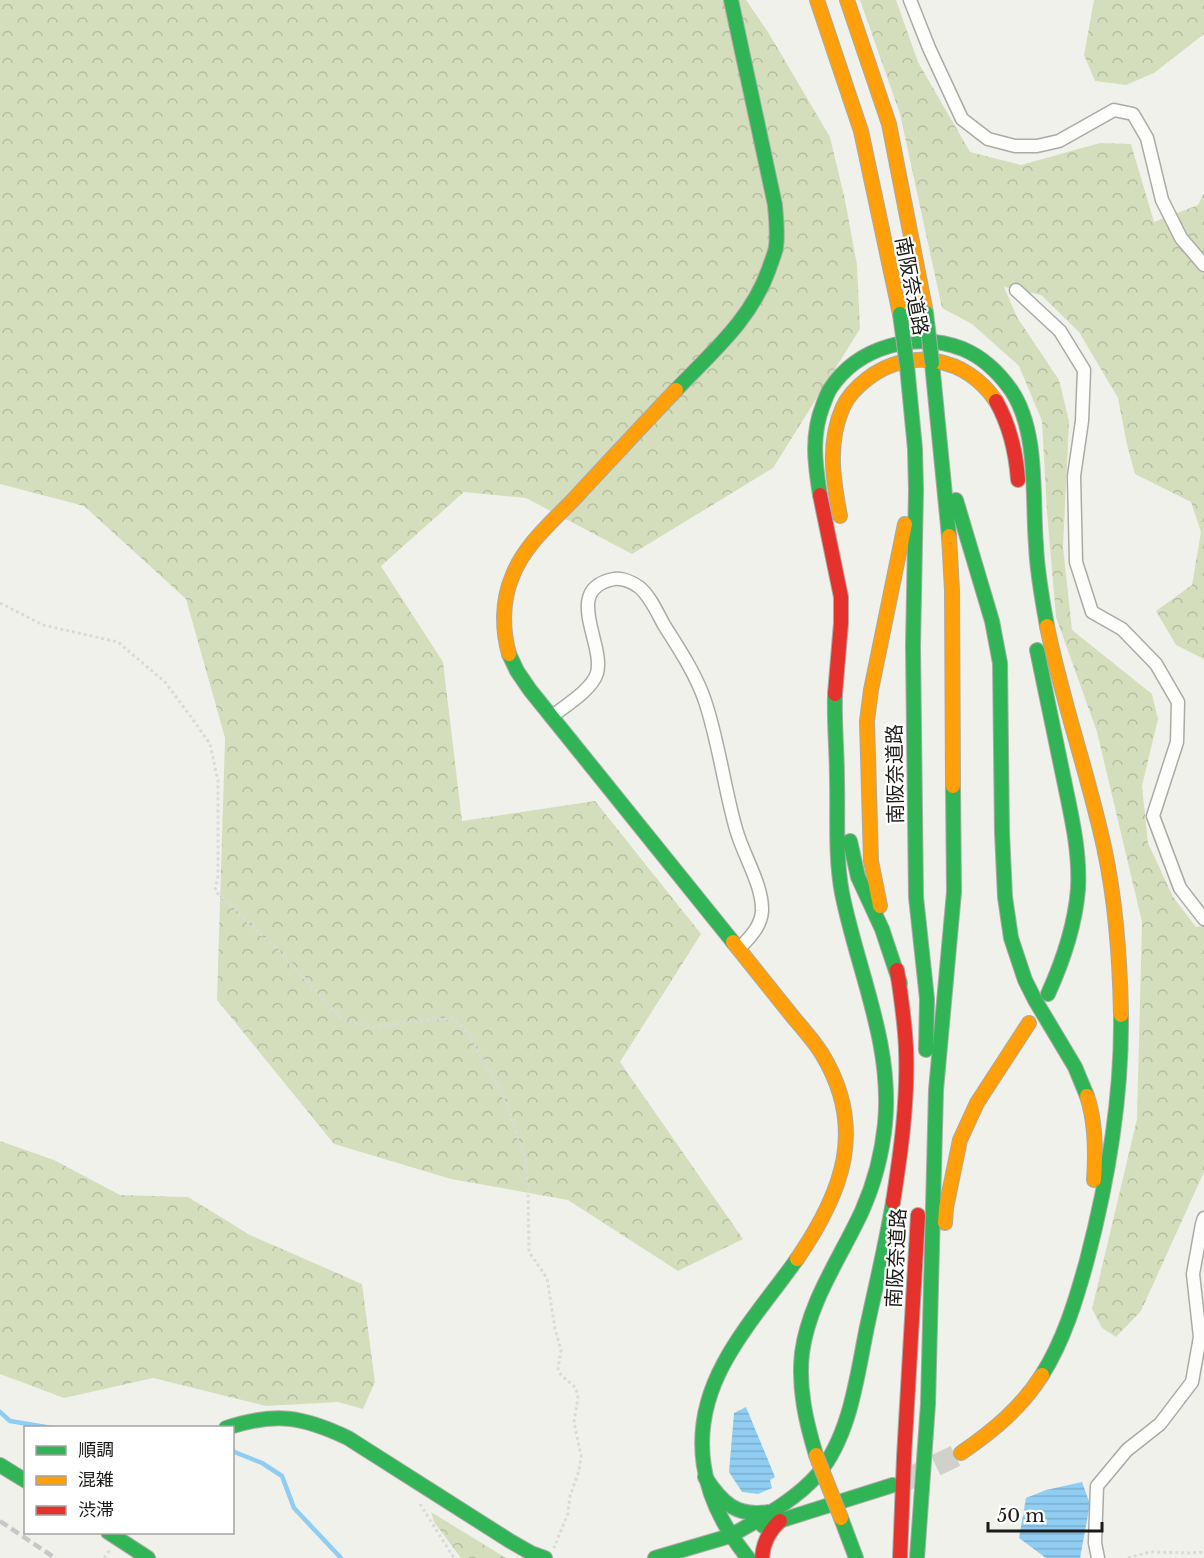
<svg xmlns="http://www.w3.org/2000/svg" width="1204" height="1558" font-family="'Libre Baskerville','Noto Sans JP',serif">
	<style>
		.forest { fill: url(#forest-crowns) }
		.water { fill: url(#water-rules) }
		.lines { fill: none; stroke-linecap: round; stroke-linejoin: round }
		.stream { stroke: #90cdf2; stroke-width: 4.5 }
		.highway-tunnel { stroke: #d1d1cc; stroke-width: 22; stroke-dasharray: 22 11; stroke-linecap: butt }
		.street-casing { stroke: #aaaaa6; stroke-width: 15 }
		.fast-casing { stroke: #aaaaa6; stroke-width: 16 }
		.slow-casing { stroke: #aaaaa6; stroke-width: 16 }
		.jam-casing { stroke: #aaaaa6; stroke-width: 16 }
		.path { stroke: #dadad9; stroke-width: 3; stroke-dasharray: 3 3; stroke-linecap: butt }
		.street { stroke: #fdfdfc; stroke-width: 12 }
		.fast { stroke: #30b455; stroke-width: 14 }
		.slow { stroke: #ff9f0a; stroke-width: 14 }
		.jam { stroke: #e5322d; stroke-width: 14 }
		.rail { stroke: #c7c7c7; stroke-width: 4.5; stroke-dasharray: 9 4.5; stroke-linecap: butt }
		.fast-bridge-casing { stroke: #aaaaa6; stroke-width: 16; stroke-linecap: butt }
		.slow-bridge-casing { stroke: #aaaaa6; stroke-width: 16; stroke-linecap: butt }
		.fast-bridge { stroke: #30b455; stroke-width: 14 }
		.slow-bridge { stroke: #ff9f0a; stroke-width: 14 }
		.labels { text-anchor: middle; stroke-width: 4.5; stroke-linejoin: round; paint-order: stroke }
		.street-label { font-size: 20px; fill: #1b1a18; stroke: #fff }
	</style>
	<defs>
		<pattern id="forest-crowns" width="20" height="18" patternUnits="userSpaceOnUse" patternTransform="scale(1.5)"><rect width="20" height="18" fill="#d5debc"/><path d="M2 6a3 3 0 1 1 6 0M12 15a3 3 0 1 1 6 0" fill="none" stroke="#b6bea1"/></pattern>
		<pattern id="water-rules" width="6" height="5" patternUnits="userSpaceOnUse" patternTransform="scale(1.5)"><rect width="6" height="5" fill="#90cdf2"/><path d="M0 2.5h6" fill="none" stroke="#7cafcf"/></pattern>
	</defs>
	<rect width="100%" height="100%" fill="#f1f1ec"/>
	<g class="forest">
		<polygon points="0,0 746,0 768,32 830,137 845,200 857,265 860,329 773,468 632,554 526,498 464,492 381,566 443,662 462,821 595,801 701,934 620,1062 743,1239 678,1271 568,1200 451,1179 334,1144 217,1000 225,738 186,599 84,506 0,484"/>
		<polygon points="860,0 896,0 918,62 970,152 1021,165 1100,143 1131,144 1154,222 1198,205 1204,193 1204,659 1176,645 1156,611 1192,585 1201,532 1191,502 1135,474 1127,445 1118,398 1079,332 1041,295 1004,287 1017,317 1059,380 1069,421 1063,547 1072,630 1152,694 1158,719 1142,786 1148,843 1173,897 1196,927 1204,925 1204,1172 1141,1311 1116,1337 1102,1328 1092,1309 1137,1119 1142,922 1097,732 1056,617 1047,512 1042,421 1019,366 972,324 942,308 900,114"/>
		<polygon points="1094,0 1204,0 1204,34 1154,73 1126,85 1095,81 1084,55"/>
		<polygon points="0,1141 54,1160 120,1195 188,1197 250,1235 362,1284 375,1382 363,1409 338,1402 266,1406 153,1378 64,1398 0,1374"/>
		<polygon points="431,1512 506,1558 461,1558 434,1522"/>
	</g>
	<g class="water">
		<polygon points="746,1407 775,1477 770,1480 772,1488 758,1494 742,1492 729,1472 734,1413"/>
		<polygon points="1082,1482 1090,1504 1080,1558 1046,1558 1019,1538 1026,1498 1046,1490"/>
	</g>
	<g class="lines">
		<g class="stream">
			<polyline points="0,1412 10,1421 52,1428"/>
			<polyline points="232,1451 262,1463 282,1476 294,1508 341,1558"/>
		</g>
		<polyline class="highway-tunnel" points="906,1480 961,1453"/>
		<defs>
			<g id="street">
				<polyline points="910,0 929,48 962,119 988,139 1015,146 1037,146 1059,141 1114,110 1133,114 1147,138 1162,200 1181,238 1204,265"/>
				<polyline points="1016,290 1060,331 1084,370 1082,421 1074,476 1076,562 1092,612 1122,629 1156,664 1178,702 1177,742 1153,816 1180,888 1204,919"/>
				<path d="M551,717C565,706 592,690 597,673C605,643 562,589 614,579C622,578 632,582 639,587C650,596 657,612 664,625C679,649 696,674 705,701C719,743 724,787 736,829C743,855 763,885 762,911C761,927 749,938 739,949"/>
				<polyline points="1098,1558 1095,1543 1097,1486 1127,1450 1160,1424 1192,1382 1200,1337 1193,1274 1202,1224 1204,1218"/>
			</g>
			<g id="fast">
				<polyline points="932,363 949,536"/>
				<polyline points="907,366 915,449 916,490 913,646 916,897 927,999 926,1050"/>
				<path d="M676,390C712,352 751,320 769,269C771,262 775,254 776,247C778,233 776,219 775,205L731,0"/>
				<path d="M820,495C815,464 811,435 823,405C825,400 827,394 830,389C858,346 916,331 963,349C982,357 999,373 1011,390C1039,431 1032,497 1036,545C1037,572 1042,599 1047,626"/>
				<polyline points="956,500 992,621 1000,663 1002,832 1005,897 1011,938 1025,980 1035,1000 1075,1067 1087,1096"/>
				<path d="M1037,650C1046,695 1056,740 1065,785C1072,819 1080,853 1078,889C1075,926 1063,961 1048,994"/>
				<polyline points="509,654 517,671 530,690 733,942"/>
				<polyline points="850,841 858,877 882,929 900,983"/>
				<path d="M1042,1375C1064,1340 1076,1300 1087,1260C1108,1180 1122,1098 1121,1015"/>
				<path d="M226,1428C275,1412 302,1416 348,1438L510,1541L531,1553L545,1558"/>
				<path d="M816,1455C806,1422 798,1388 802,1353C809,1301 841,1257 862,1211C874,1184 882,1154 885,1124C893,1044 857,969 842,893C835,856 838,817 837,780C837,751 834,723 835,694"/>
				<polyline points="0,1465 26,1481"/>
				<path d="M705,1477C722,1503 736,1517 769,1512"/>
				<polyline points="841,1518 856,1558"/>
				<polyline points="763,1526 893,1485"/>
				<polyline points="108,1532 148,1558"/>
				<path d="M730,1536C761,1518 795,1501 819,1473C851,1433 857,1375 867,1327C876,1285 886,1244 893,1202"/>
				<polyline points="655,1558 730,1536"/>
				<path d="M748,1558C700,1499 686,1433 724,1363C744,1326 773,1293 797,1259"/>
				<polyline points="917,1558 928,1404 936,1090 954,892 953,786"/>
			</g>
			<g id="slow">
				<polyline points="817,0 861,131 900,314"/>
				<polyline points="847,0 889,124 926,313"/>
				<path d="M840,516C833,479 827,443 843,407C848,396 858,386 867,379C910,346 966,357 996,401"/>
				<polyline points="949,536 952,590 953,786"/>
				<path d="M1047,626C1062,701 1088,773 1104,847C1116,902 1120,959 1121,1015"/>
				<path d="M509,654C502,629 502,601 512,577C524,545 552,522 575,498C608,462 642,426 676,390"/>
				<polyline points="880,906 871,861 867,721 871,690 905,524"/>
				<path d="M733,942C753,967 773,992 793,1017C803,1029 814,1041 822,1054C867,1128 843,1192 797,1259"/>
				<path d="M1087,1096C1096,1123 1096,1152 1094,1180"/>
				<polyline points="945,1223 946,1208 960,1140 977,1103 1029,1023"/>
				<path d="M961,1453C993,1431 1021,1408 1042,1375"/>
			</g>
			<g id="jam">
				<path d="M996,401C1010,426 1016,452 1018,480"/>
				<polyline points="820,495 841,597 841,623 835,694"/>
				<path d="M893,1202C901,1151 908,1100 906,1049C905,1022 901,996 897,970"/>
				<path d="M762,1558C763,1543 769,1531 780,1521"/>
				<polyline points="900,1558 904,1457 918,1215"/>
			</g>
		</defs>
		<use href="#street" class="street-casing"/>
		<use href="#fast" class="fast-casing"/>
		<use href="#slow" class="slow-casing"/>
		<use href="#jam" class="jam-casing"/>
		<g class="path">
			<polyline points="0,603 43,625 118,642 165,682 194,721 210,744 218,781 218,876 215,891 279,951 343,1020 375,1027 431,1019 452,1019 467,1031 506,1101 525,1158 528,1188 529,1252 547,1278 555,1329 561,1350 558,1369 561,1375 576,1388 578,1398 574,1422 581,1456 579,1471 570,1496 568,1513 554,1548"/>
			<polyline points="420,1504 454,1558"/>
			<polyline points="104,1558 110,1550"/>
			<polyline points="1128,1558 1150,1552 1190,1553 1204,1552"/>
		</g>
		<use href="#street" class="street"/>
		<use href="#fast" class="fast"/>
		<use href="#slow" class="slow"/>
		<use href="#jam" class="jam"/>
		<polyline class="rail" points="0,1521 55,1558"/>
		<defs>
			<g id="fast-bridge">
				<polyline points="926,313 932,363"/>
				<polyline points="900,314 907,366"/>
			</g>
			<polyline id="slow-bridge" points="816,1455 841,1518"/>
		</defs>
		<use href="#fast-bridge" class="fast-bridge-casing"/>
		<use href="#slow-bridge" class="slow-bridge-casing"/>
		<use href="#fast-bridge" class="fast-bridge"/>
		<use href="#slow-bridge" class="slow-bridge"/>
	</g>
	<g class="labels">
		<g class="street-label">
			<text transform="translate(912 286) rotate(79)" y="7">南阪奈道路</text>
			<text transform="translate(895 774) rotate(-91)" y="7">南阪奈道路</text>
			<text transform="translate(896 1258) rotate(-87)" y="7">南阪奈道路</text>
		</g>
	</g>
	<rect x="24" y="1426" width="210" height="108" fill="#ffffff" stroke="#a4a3a3" stroke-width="1.5"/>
	<rect x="36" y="1446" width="30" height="9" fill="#30b455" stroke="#a4a3a3" stroke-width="1.5"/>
	<text x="78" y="1456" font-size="18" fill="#1b1a18">順調</text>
	<rect x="36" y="1476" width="30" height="9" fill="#ff9f0a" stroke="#a4a3a3" stroke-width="1.5"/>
	<text x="78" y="1486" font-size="18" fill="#1b1a18">混雑</text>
	<rect x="36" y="1506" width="30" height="9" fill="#e5322d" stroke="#a4a3a3" stroke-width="1.5"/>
	<text x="78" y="1516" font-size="18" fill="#1b1a18">渋滞</text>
	<path d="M988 1522v9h114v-9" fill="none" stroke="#1b1a18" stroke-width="3"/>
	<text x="997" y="1522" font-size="18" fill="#1b1a18" stroke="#ffffff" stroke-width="4.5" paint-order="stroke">50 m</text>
</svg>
